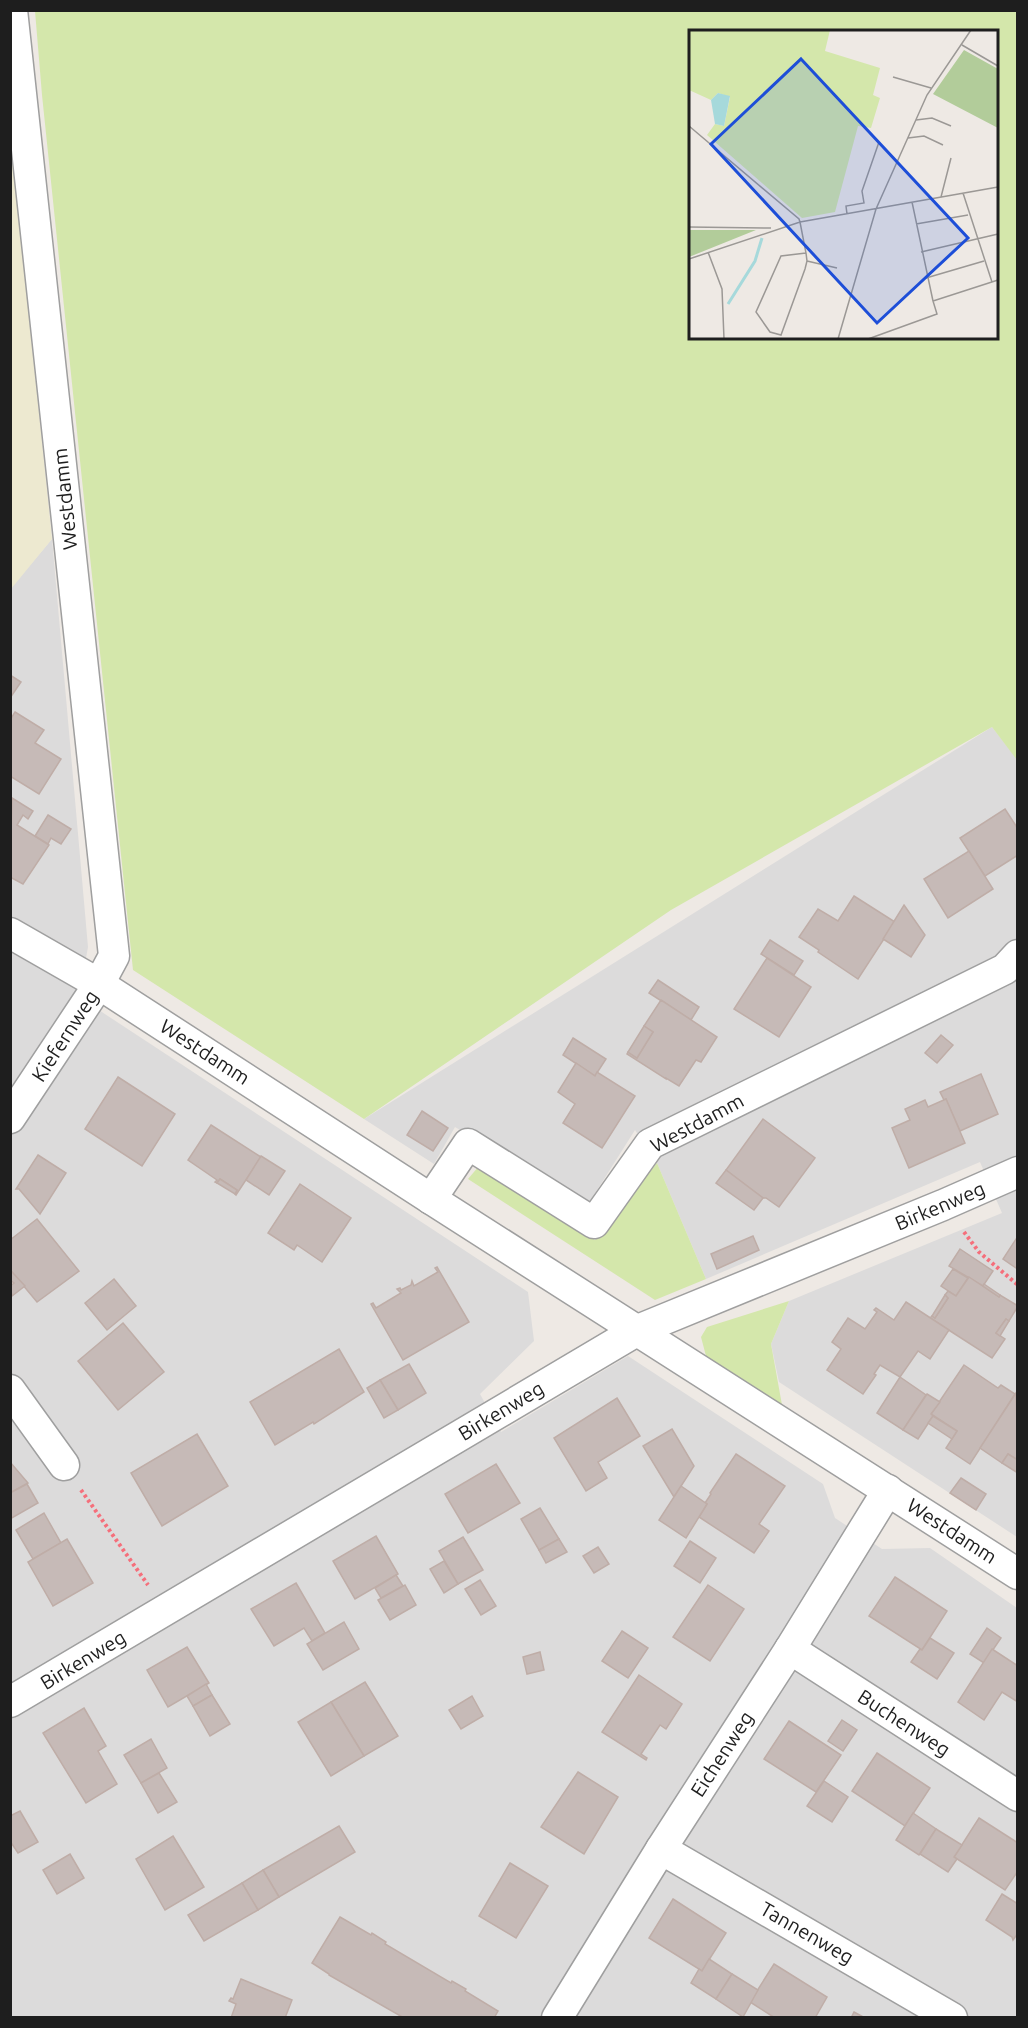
<svg xmlns="http://www.w3.org/2000/svg" width="1028" height="2028" font-family="Ubuntu,sans-serif">
	<style>
		.residential { fill: #dcdbdb }
		.farmland { fill: #ede9d0 }
		.grass { fill: #d4e7ab; fill-rule: evenodd }
		.building { fill: #c6bab7; stroke: #bfada7; stroke-width: 1.5 }
		.lines { fill: none; stroke-linecap: round; stroke-linejoin: round }
		.street-casing { stroke: #9f9f9f; stroke-width: 33 }
		.path { stroke: #f56f7b; stroke-width: 4; stroke-dasharray: 3 3; stroke-linecap: butt }
		.street { stroke: #fff; stroke-width: 30 }
		.labels { text-anchor: middle; stroke-width: 4.5; stroke-linejoin: round; paint-order: stroke }
		.street-label { font-size: 20px; fill: #1e1e1e; stroke: #fff }
		.inset-river { fill: none; stroke: #a6d9db; stroke-width: 3 }
		.inset-road { fill: none; stroke: #9b9895; stroke-width: 1.5 }
		.view { fill: #1d4ed8; fill-opacity: 0.15; stroke: #1d4ed8; stroke-width: 3 }
		.inset-edge { fill: none; stroke: #1e1e1e; stroke-width: 3 }
	</style>
	<rect width="100%" height="100%" fill="#eee9e4"/>
	<g class="residential">
		<polygon points="52,539 88,947 79,997 528,1292 534,1341 480,1394 501,1432 628,1356 823,1484 835,1518 882,1549 930,1548 1017,1608 1018,2017 11,2018 10,589"/>
		<polygon points="992,727 1018,760 1017,1537 779,1382 771,1344 789,1301 1002,1213 980,1162 706,1279 657,1163 635,1130 587,1206 455,1127 434,1164 364,1119"/>
	</g>
	<polygon class="farmland" points="10,133 52,539 11,589 10,589"/>
	<g class="grass">
		<path d="M35,11H1017V760L992,727L671,910L364,1119L133,970L42,95ZM690,32H996V338H690Z"/>
		<polygon points="657,1163 706,1279 655,1300 468,1179 479,1166 595,1240"/>
		<polygon points="789,1301 771,1344 782,1405 706,1356 701,1337 707,1327"/>
	</g>
	<g class="building">
		<polygon points="10,675 21,682 10,698"/>
		<polygon points="15,712 44,730 35,743 61,759 39,794 10,776 10,720"/>
		<polygon points="12,798 33,811 28,819 23,815 17,825 49,845 23,884 10,877"/>
		<polygon points="1005,809 1018,829 1018,855 985,876 960,838"/>
		<polygon points="48,815 71,829 61,844 51,838 48,844 35,836"/>
		<polygon points="969,851 993,889 948,918 924,879"/>
		<polygon points="854,896 895,922 858,979 818,952 819,950 799,937 818,909 838,921"/>
		<polygon points="904,905 925,935 911,957 883,939"/>
		<polygon points="770,940 803,961 794,975 761,954"/>
		<polygon points="767,958 811,987 779,1037 734,1009"/>
		<polygon points="658,980 699,1007 691,1020 649,993"/>
		<polygon points="661,1000 717,1037 701,1062 696,1060 679,1086 666,1078 666,1079 627,1054 628,1052 637,1058 653,1032 644,1026"/>
		<polygon points="644,1026 653,1032 637,1058 628,1052"/>
		<polygon points="941,1035 953,1045 937,1063 925,1053"/>
		<polygon points="573,1038 606,1059 595,1076 563,1055"/>
		<polygon points="576,1063 595,1076 597,1072 635,1096 602,1148 563,1123 575,1104 558,1092"/>
		<polygon points="981,1074 998,1114 960,1131 946,1099 944,1100 940,1092"/>
		<polygon points="118,1077 175,1114 142,1166 85,1129"/>
		<polygon points="946,1099 965,1143 909,1168 892,1128 910,1120 905,1109 925,1100 928,1107"/>
		<polygon points="422,1111 448,1128 433,1151 407,1135"/>
		<polygon points="763,1119 815,1158 779,1207 766,1198 763,1198 726,1170"/>
		<polygon points="211,1125 261,1157 236,1195 235,1194 237,1190 220,1179 217,1183 215,1182 217,1180 188,1160"/>
		<polygon points="38,1155 66,1173 40,1214 19,1189 16,1189"/>
		<polygon points="261,1156 285,1171 269,1195 246,1180"/>
		<polygon points="726,1170 763,1198 754,1210 716,1183"/>
		<polygon points="220,1179 237,1190 235,1194 217,1183"/>
		<polygon points="300,1184 351,1218 322,1262 297,1245 294,1250 268,1233"/>
		<polygon points="37,1219 79,1271 37,1302 12,1272 10,1274 10,1240"/>
		<polygon points="753,1236 759,1250 717,1269 711,1254"/>
		<polygon points="1018,1236 1018,1265 1016,1268 1003,1259"/>
		<polygon points="960,1249 993,1271 983,1286 949,1266"/>
		<polygon points="437,1267 469,1322 403,1360 371,1304 373,1303 376,1308 401,1293 397,1289 400,1288 401,1290 411,1285 412,1281 414,1286 438,1272 435,1268"/>
		<polygon points="953,1269 968,1278 956,1296 941,1286"/>
		<polygon points="12,1272 25,1286 12,1296 10,1286 14,1283 10,1280 10,1274"/>
		<polygon points="969,1277 999,1297 1000,1295 1018,1306 1009,1321 1006,1319 996,1333 1005,1339 992,1358 930,1318 932,1316 935,1318 948,1298 945,1295 948,1291 956,1296"/>
		<polygon points="114,1279 136,1306 107,1330 85,1303"/>
		<polygon points="984,1284 1000,1295 999,1297 983,1286"/>
		<polygon points="945,1295 948,1298 935,1318 932,1316"/>
		<polygon points="906,1302 949,1330 930,1359 918,1351 900,1377 880,1365 874,1374 876,1375 863,1394 827,1370 841,1349 832,1342 848,1318 865,1329 877,1312 874,1310 876,1308 894,1320"/>
		<polygon points="1006,1319 1009,1321 1000,1336 996,1333"/>
		<polygon points="123,1323 164,1372 118,1410 78,1361"/>
		<polygon points="339,1349 364,1392 314,1424 313,1422 275,1445 250,1402"/>
		<polygon points="409,1364 426,1393 398,1410 380,1380"/>
		<polygon points="964,1365 998,1388 1001,1385 1015,1394 970,1464 946,1448 957,1431 931,1414"/>
		<polygon points="900,1377 926,1395 903,1430 877,1413"/>
		<polygon points="380,1380 398,1410 384,1418 367,1388"/>
		<polygon points="1016,1393 1018,1460 1008,1454 1002,1463 980,1448"/>
		<polygon points="927,1394 940,1402 931,1414 933,1416 918,1439 903,1430"/>
		<polygon points="617,1398 640,1436 598,1462 607,1478 586,1491 554,1438"/>
		<polygon points="933,1416 957,1431 952,1439 928,1423"/>
		<polygon points="672,1429 694,1466 674,1497 643,1446"/>
		<polygon points="197,1434 228,1486 162,1526 131,1473"/>
		<polygon points="736,1454 785,1486 759,1524 769,1531 754,1553 699,1517 707,1504 705,1503 711,1494 710,1493"/>
		<polygon points="1008,1454 1018,1460 1018,1473 1002,1463"/>
		<polygon points="10,1462 28,1483 10,1493"/>
		<polygon points="496,1464 520,1503 468,1533 445,1494"/>
		<polygon points="961,1478 986,1494 976,1510 950,1493"/>
		<polygon points="27,1484 38,1503 10,1519 10,1493"/>
		<polygon points="681,1486 707,1504 686,1538 659,1520"/>
		<polygon points="540,1508 559,1539 539,1550 521,1519"/>
		<polygon points="44,1513 61,1543 33,1559 16,1530"/>
		<polygon points="376,1536 398,1574 355,1599 333,1561"/>
		<polygon points="463,1537 483,1570 458,1584 439,1551"/>
		<polygon points="67,1539 93,1583 53,1606 28,1562"/>
		<polygon points="559,1539 567,1552 546,1563 539,1550"/>
		<polygon points="690,1541 716,1558 700,1583 674,1566"/>
		<polygon points="598,1547 609,1564 594,1573 583,1556"/>
		<polygon points="444,1561 458,1584 444,1593 430,1569"/>
		<polygon points="396,1575 403,1586 381,1598 375,1588"/>
		<polygon points="895,1577 947,1611 922,1650 869,1616"/>
		<polygon points="480,1580 496,1606 481,1615 465,1589"/>
		<polygon points="296,1583 325,1633 312,1641 304,1628 274,1646 251,1609"/>
		<polygon points="405,1585 416,1605 390,1620 378,1600"/>
		<polygon points="708,1585 744,1609 710,1661 673,1637"/>
		<polygon points="344,1622 359,1649 323,1670 307,1644"/>
		<polygon points="987,1628 1001,1638 984,1663 970,1654"/>
		<polygon points="622,1631 648,1648 628,1678 602,1661"/>
		<polygon points="930,1638 954,1653 937,1679 911,1662 920,1649 922,1650"/>
		<polygon points="187,1647 209,1683 168,1707 147,1670"/>
		<polygon points="992,1649 1018,1666 1018,1702 1002,1692 984,1720 958,1702"/>
		<polygon points="540,1652 544,1670 527,1674 523,1657"/>
		<polygon points="639,1675 682,1704 666,1729 660,1725 641,1754 647,1758 646,1760 602,1732"/>
		<polygon points="365,1682 398,1736 364,1756 331,1702"/>
		<polygon points="206,1684 212,1695 193,1706 187,1696"/>
		<polygon points="212,1695 230,1724 210,1736 193,1706"/>
		<polygon points="472,1696 483,1716 461,1729 449,1710"/>
		<polygon points="331,1702 364,1756 331,1776 298,1722"/>
		<polygon points="84,1708 106,1746 98,1751 117,1784 86,1803 43,1733"/>
		<polygon points="842,1720 857,1730 843,1751 828,1741"/>
		<polygon points="789,1721 841,1755 816,1792 764,1759"/>
		<polygon points="151,1739 167,1768 141,1783 124,1755"/>
		<polygon points="877,1753 930,1788 905,1826 852,1791"/>
		<polygon points="578,1772 618,1797 584,1854 541,1827"/>
		<polygon points="159,1773 177,1802 158,1813 141,1783"/>
		<polygon points="824,1781 848,1797 832,1822 807,1806"/>
		<polygon points="20,1811 38,1842 18,1853 10,1841 10,1816"/>
		<polygon points="913,1813 936,1829 919,1855 896,1840"/>
		<polygon points="979,1818 1018,1843 1018,1871 1005,1890 954,1857"/>
		<polygon points="339,1826 355,1852 279,1897 263,1870"/>
		<polygon points="936,1829 962,1845 954,1857 957,1859 948,1872 920,1854"/>
		<polygon points="173,1836 204,1887 165,1910 136,1859"/>
		<polygon points="70,1854 84,1878 57,1894 43,1870"/>
		<polygon points="510,1863 548,1886 516,1938 479,1916"/>
		<polygon points="263,1870 279,1897 258,1910 242,1883"/>
		<polygon points="242,1883 258,1910 204,1941 188,1915"/>
		<polygon points="1002,1894 1018,1904 1018,1933 1013,1940 1012,1937 986,1920"/>
		<polygon points="673,1899 726,1933 702,1971 649,1938"/>
		<polygon points="340,1917 371,1935 372,1933 386,1942 385,1944 451,1983 452,1981 466,1989 465,1991 498,2011 494,2018 404,2018 329,1975 329,1974 312,1963"/>
		<polygon points="709,1959 732,1974 716,1999 691,1983 699,1969 702,1971"/>
		<polygon points="774,1964 827,1997 815,2018 775,2018 750,2002"/>
		<polygon points="732,1974 758,1990 743,2017 716,1999"/>
		<polygon points="241,1979 292,2000 285,2018 231,2018 236,2004 229,2001 231,1998 233,1999"/>
		<polygon points="854,2012 865,2018 851,2018"/>
	</g>
	<g class="lines">
		<defs>
			<g id="street">
				<polyline points="10,933 99,984 431,1199 1018,1574"/>
				<polyline points="10,1118 99,984 114,956 12,10"/>
				<polyline points="431,1199 468,1144 594,1223 650,1144 1005,969 1018,955"/>
				<polyline points="10,1390 64,1465"/>
				<polyline points="790,1649 1018,1796"/>
				<polyline points="10,1702 638,1330 943,1205 1018,1172"/>
				<polyline points="661,1849 952,2018"/>
				<polyline points="557,2018 661,1849 790,1649 888,1490"/>
			</g>
		</defs>
		<use href="#street" class="street-casing"/>
		<g class="path">
			<polyline points="964,1232 979,1252 1018,1285"/>
			<polyline points="81,1490 148,1585"/>
		</g>
		<use href="#street" class="street"/>
	</g>
	<g class="labels">
		<g class="street-label">
			<text transform="translate(65 499) rotate(-96)" y="7">Westdamm</text>
			<text transform="translate(65 1036) rotate(-57)" y="7">Kiefernweg</text>
			<text transform="translate(205 1052) rotate(33)" y="7">Westdamm</text>
			<text transform="translate(697 1123) rotate(-28)" y="7">Westdamm</text>
			<text transform="translate(940 1206) rotate(-23)" y="7">Birkenweg</text>
			<text transform="translate(501 1411) rotate(-31)" y="7">Birkenweg</text>
			<text transform="translate(952 1531) rotate(33)" y="7">Westdamm</text>
			<text transform="translate(83 1660) rotate(-31)" y="7">Birkenweg</text>
			<text transform="translate(904 1723) rotate(33)" y="7">Buchenweg</text>
			<text transform="translate(722 1754) rotate(-57)" y="7">Eichenweg</text>
			<text transform="translate(807 1933) rotate(30)" y="7">Tannenweg</text>
		</g>
	</g>
	<g transform="translate(689 30)">
		<rect width="309" height="309" fill="#eee9e4"/>
		<path d="M0,0H141L136,21L191,38L184,65L191,68L182,98L169,96L146,182L113,188L18,105L26,94L35,96L41,67L29,63L22,70L0,60Z" fill="#d4e7ab"/>
		<path d="M275,20L309,39V98L244,64ZM0,200H67L0,227Z" fill="#b2cc9a"/>
		<path d="M29,63L41,66L35,96L26,94L22,70Z" fill="#a6d9db"/>
		<path class="inset-river" d="M39,274L66,231L73,208"/>
		<path class="inset-road" d="M273,15L309,36M204,47L242,58M227,90L243,88L262,96M0,96L110,189L111,192L117,223L118,231L116,239L92,305L81,302L67,282L92,226L117,223M219,108L235,106L254,115M274,163L303,252M252,167L262,128M223,172L244,271M158,184L157,176L175,173L173,161L190,112M227,194L279,185M0,197L82,198M19,222L33,259L35,309M232,222L309,204M0,229L111,192L309,157M118,231L148,238M237,248L295,231M149,309L187,179L238,65L282,0M179,309L248,284L244,271L309,250"/>
		<path class="view" d="M112,29L279,208L188,293L22,114Z"/>
		<rect width="309" height="309" class="inset-edge"/>
	</g>
	<rect width="1028" height="2028" fill="none" stroke="#1e1e1e" stroke-width="24"/>
</svg>
